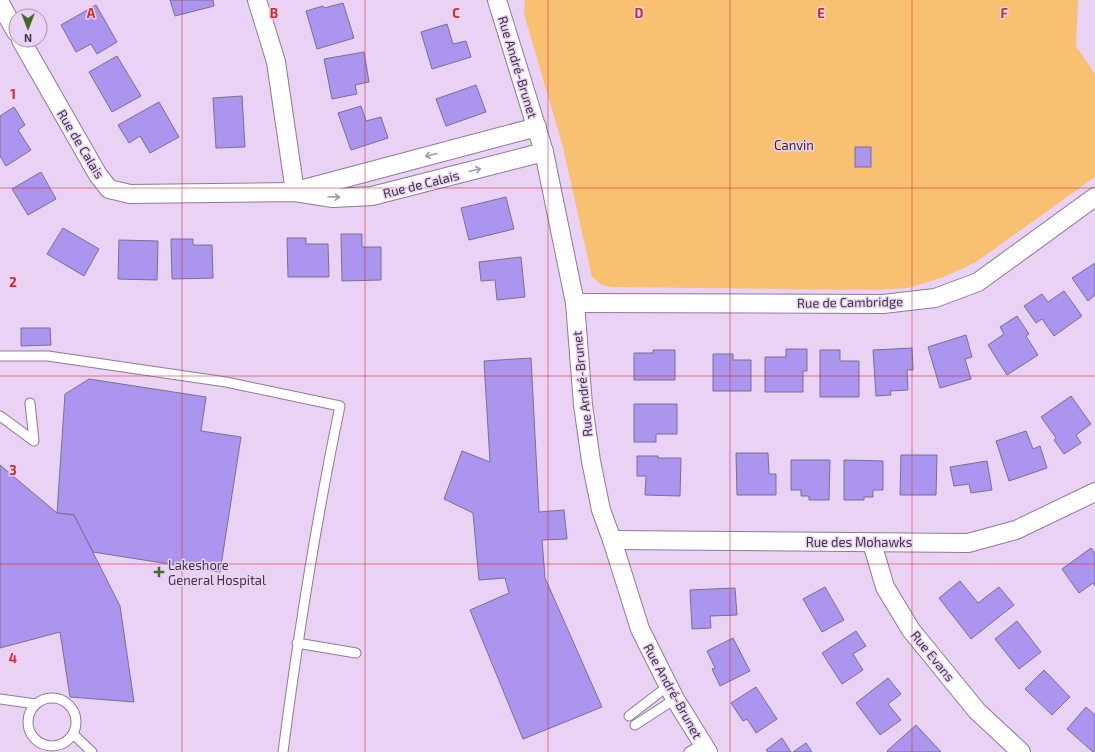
<svg xmlns="http://www.w3.org/2000/svg" width="1095" height="752" font-family="'Exo 2',sans-serif">
	<style>
		.green { fill: #f8c071 }
		.building { fill: #ac95ef; stroke: #777091 }
		.lines { fill: none; stroke-linecap: round; stroke-linejoin: round }
		.lane-casing { stroke: #8e7a98; stroke-width: 11 }
		.street-casing { stroke: #8e7a98; stroke-width: 20 }
		.lane { stroke: #fff; stroke-width: 9 }
		.street { stroke: #fff; stroke-width: 18 }
		.oneway { stroke: #9e9aa1 }
		.grid { fill: none; stroke: #d62828; stroke-width: 1; stroke-opacity: 0.55 }
		.poi-dot { fill: #436b27; stroke: #e9d2f4; stroke-width: 1.5 }
		.labels { text-anchor: middle; stroke-width: 3; stroke-linejoin: round; paint-order: stroke }
		.street-label { font-size: 13px; fill: #3e3543; stroke: #e9d2f4 }
		.park-label { font-size: 13px; fill: #3a2b18; stroke: #e9d2f4 }
		.poi-label { font-size: 13px; fill: #3e3543; stroke: #e9d2f4; text-anchor: start }
		.grid-label { font-size: 13px; text-anchor: middle; font-weight: bold; fill: #d62828; stroke: #e9d2f4; stroke-width: 3; stroke-linejoin: round; paint-order: stroke }
	</style>
	<rect width="100%" height="100%" fill="#e9d2f4"/>
	<polygon class="green" points="525,0 1078,0 1076,46 1095,74 1095,177 976,262 944,277 908,288 874,290 612,287 602,285 592,277 563,147 524,14"/>
	<g class="building">
		<polygon points="170,0 213,0 214,6 175,16"/>
		<polygon points="343,3 354,38 317,49 306,11 323,6 324,8"/>
		<polygon points="96,5 117,42 97,54 91,44 76,52 61,25"/>
		<polygon points="447,24 453,44 466,41 471,57 432,69 421,32"/>
		<polygon points="364,52 369,82 355,85 357,94 332,99 324,59"/>
		<polygon points="117,56 141,96 112,112 89,72"/>
		<polygon points="476,85 486,112 446,126 436,99"/>
		<polygon points="242,96 245,147 216,148 213,98"/>
		<polygon points="159,102 179,137 150,153 140,136 129,143 118,125"/>
		<polygon points="361,106 366,121 381,117 388,138 351,150 338,113"/>
		<polygon points="14,107 25,125 18,130 31,150 6,166 0,156 0,116"/>
		<rect x="855" y="147" width="16" height="20"/>
		<polygon points="41,172 56,199 28,215 12,189"/>
		<polygon points="506,197 514,229 469,240 461,208"/>
		<polygon points="63,228 99,249 84,276 47,254"/>
		<polygon points="341,234 362,234 362,247 381,247 381,280 342,281"/>
		<polygon points="287,238 306,238 306,244 328,244 329,277 288,277"/>
		<polygon points="171,239 193,239 193,245 212,245 213,278 172,279"/>
		<polygon points="119,240 158,241 157,280 118,279"/>
		<polygon points="521,257 525,297 497,300 495,280 481,281 479,262"/>
		<polygon points="1095,263 1095,295 1088,301 1072,278"/>
		<polygon points="1064,291 1082,316 1054,336 1042,319 1036,323 1024,306 1042,294 1048,302"/>
		<polygon points="1017,316 1029,334 1026,336 1038,355 1007,375 988,345 1004,334 1000,327"/>
		<polygon points="21,328 50,328 51,345 21,346"/>
		<polygon points="966,335 972,357 965,359 971,379 940,388 928,347"/>
		<polygon points="912,348 913,370 907,370 908,390 890,391 891,395 876,396 873,350"/>
		<polygon points="786,349 807,349 807,371 803,371 803,392 765,392 765,357 786,357"/>
		<polygon points="653,350 675,350 675,380 634,380 634,353 653,353"/>
		<polygon points="820,350 840,350 840,361 859,361 859,397 820,397"/>
		<polygon points="713,354 733,354 733,360 751,360 751,391 713,391"/>
		<polygon points="531,358 539,512 564,510 567,539 542,540 545,578 602,707 523,739 470,610 509,593 505,578 479,580 473,513 444,499 462,451 490,462 484,361"/>
		<polygon points="89,379 206,397 201,431 241,437 220,572 93,552 74,515 57,513 65,394"/>
		<polygon points="1071,396 1091,424 1076,435 1081,443 1064,454 1054,440 1056,438 1041,417"/>
		<polygon points="634,404 677,404 677,434 656,434 656,442 634,442"/>
		<polygon points="1026,431 1033,449 1040,446 1047,468 1009,481 996,441"/>
		<polygon points="736,453 768,453 769,474 776,474 776,495 737,495"/>
		<polygon points="901,455 937,455 936,495 900,495"/>
		<polygon points="637,456 658,456 658,458 681,458 680,496 645,495 646,476 637,476"/>
		<polygon points="791,460 830,460 829,500 809,500 809,496 801,496 801,490 791,490"/>
		<polygon points="844,460 883,461 883,490 873,490 873,497 864,497 864,500 844,500"/>
		<polygon points="987,461 992,490 971,493 969,484 954,486 950,467"/>
		<polygon points="0,465 57,513 74,515 120,606 134,702 70,697 60,632 0,648"/>
		<polygon points="1091,548 1095,553 1095,586 1093,583 1079,593 1062,569"/>
		<polygon points="960,581 978,603 999,587 1014,605 971,639 939,598"/>
		<polygon points="825,587 844,620 822,632 803,599"/>
		<polygon points="735,588 737,615 710,616 711,628 692,629 690,590"/>
		<polygon points="1017,621 1041,652 1019,669 995,639"/>
		<polygon points="856,631 866,646 853,654 863,670 842,684 822,653"/>
		<polygon points="733,638 750,671 720,686 712,669 715,668 707,651"/>
		<polygon points="1044,670 1070,697 1052,715 1025,689"/>
		<polygon points="888,678 901,694 888,704 901,720 880,735 856,703"/>
		<polygon points="756,687 777,719 756,733 747,719 743,721 731,703"/>
		<polygon points="1086,707 1095,715 1095,750 1093,752 1067,729"/>
		<polygon points="916,725 941,752 888,752 887,751"/>
		<polygon points="782,738 791,752 768,752 766,750"/>
		<polygon points="806,743 812,752 793,752"/>
	</g>
	<g class="lines">
		<defs>
			<g id="lane">
				<path d="M0,356H48L226,382L340,406C316,521 298,636 283,752"/>
				<polyline points="0,416 34,441 30,403"/>
				<polyline points="297,643 356,653"/>
				<circle cx="52" cy="722" r="24"/>
				<polyline points="0,699 36,704"/>
				<polyline points="629,716 668,686"/>
				<polyline points="635,725 675,699"/>
				<polyline points="73,734 92,752"/>
				<polyline points="689,752 702,744"/>
			</g>
			<g id="street">
				<polyline points="257,0 276,62 295,192"/>
				<polyline points="497,0 544,152 575,303 583,405 591,461 601,510 612,540 640,629 675,699 708,752"/>
				<polyline points="0,3 16,32"/>
				<polyline points="21,40 98,175 109,189 130,194 295,192 333,198 372,196 544,152"/>
				<polyline points="300,190 537,127"/>
				<polyline points="575,303 883,304 935,298 978,282 1095,197"/>
				<polyline points="612,540 968,543 1016,530 1095,492"/>
				<polyline points="872,543 885,587 911,630 977,711 1021,752"/>
			</g>
		</defs>
		<use href="#lane" class="lane-casing"/>
		<use href="#street" class="street-casing"/>
		<use href="#lane" class="lane"/>
		<use href="#street" class="street"/>
	</g>
	<defs><path id="oneway-shaft" d="M-6 0H5M1.5-3L5.5 0L1.5 3" fill="none" stroke-width="1.6" stroke-linecap="round" stroke-linejoin="round"/></defs>
	<g class="oneway">
		<use href="#oneway-shaft" transform="translate(431 155) rotate(166)"/>
		<use href="#oneway-shaft" transform="translate(475 170) rotate(-14)"/>
		<use href="#oneway-shaft" transform="translate(334 197) rotate(2)"/>
	</g>
	<path class="grid" d="M182,0V752M365,0V752M548,0V752M730,0V752M912,0V752M0,188H1095M0,376H1095M0,564H1095"/>
	<path class="poi-dot" d="M157 566h4v4h4v4h-4v4h-4v-4h-4v-4h4z"/>
	<g class="labels">
		<g class="street-label">
			<text transform="translate(518 67) rotate(73)" y="5">Rue André-Brunet</text>
			<text transform="translate(81 144) rotate(59)" y="5">Rue de Calais</text>
			<text transform="translate(421 184) rotate(-14)" y="5">Rue de Calais</text>
			<text transform="translate(850 302) rotate(-1)" y="5">Rue de Cambridge</text>
			<text transform="translate(582 384) rotate(-96)" y="5">Rue André-Brunet</text>
			<text x="859" y="547">Rue des Mohawks</text>
			<text transform="translate(933 656) rotate(51)" y="5">Rue Evans</text>
			<text transform="translate(673 691) rotate(61)" y="5">Rue André-Brunet</text>
		</g>
		<g class="park-label">
			<text x="794" y="150">Canvin</text>
		</g>
		<g class="poi-label">
			<text x="168" y="570">Lakeshore<tspan x="168" dy="15">General Hospital</tspan></text>
		</g>
	</g>
	<g class="grid-label">
		<text x="91" y="18">A</text>
		<text x="274" y="18">B</text>
		<text x="456" y="18">C</text>
		<text x="639" y="18">D</text>
		<text x="821" y="18">E</text>
		<text x="1004" y="18">F</text>
		<text x="13" y="99">1</text>
		<text x="13" y="287">2</text>
		<text x="13" y="475">3</text>
		<text x="13" y="663">4</text>
	</g>
	<g transform="translate(28 28) rotate(180)"><circle r="19" fill="#e9d2f4" stroke="#a593ad"/>
	<path d="M0-3L7 15L0 10L-7 15Z" fill="#436b27"/>
	<text y="-6" font-size="11" font-weight="bold" text-anchor="middle" fill="#3e3543">N</text>
	</g>
</svg>
